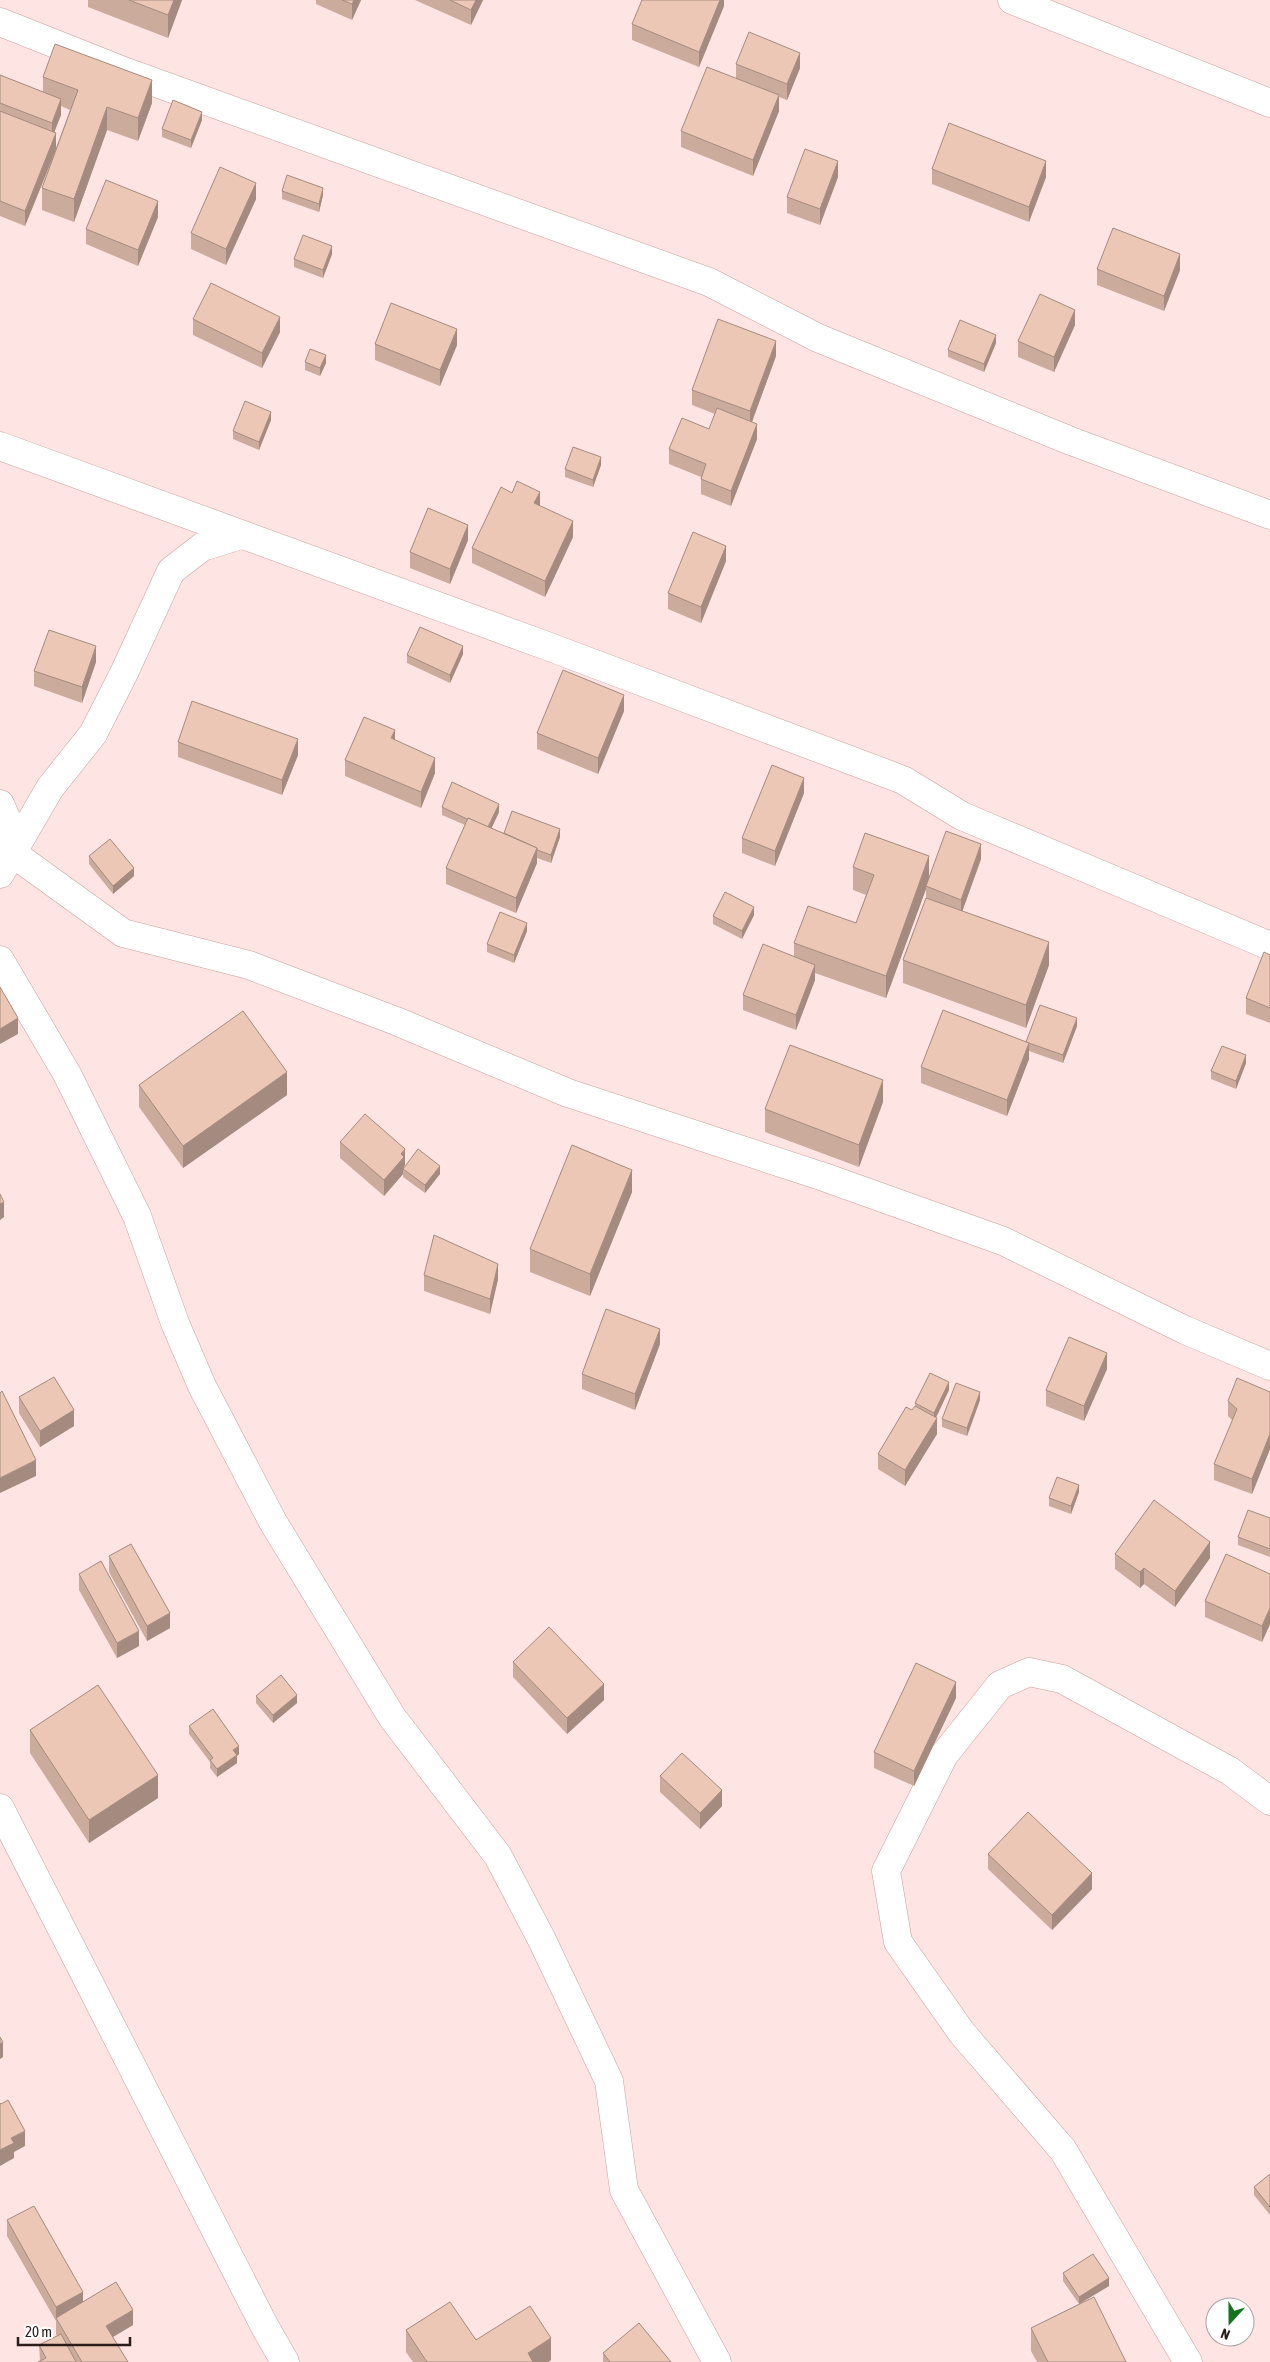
<svg xmlns="http://www.w3.org/2000/svg" width="1270" height="2362" font-family="'Asap Condensed',sans-serif">
	<style>
		.lines { fill: none; stroke-linecap: round; stroke-linejoin: round }
		.minor-casing { stroke: #c9a09d; stroke-width: 29 }
		.minor { stroke: #fff; stroke-width: 28 }
		.wall { fill: #cbab9c; fill-rule: evenodd }
		.shaded-wall { fill: #a58b7f }
		.building { fill: #ecc7b5; stroke: #a58b7f }
	</style>
	<rect width="100%" height="100%" fill="#fee4e2"/>
	<g class="lines">
		<defs>
			<g id="minor">
				<polyline points="1012,0 1270,103"/>
				<polyline points="0,22 126,72 709,282 818,338 1071,441 1270,515"/>
				<polyline points="0,446 547,646 903,780 962,816 1270,946"/>
				<polyline points="0,804 7,820 11,852 123,933 249,965 396,1021 568,1093 824,1177 1003,1241 1185,1330 1270,1366"/>
				<polyline points="0,874 50,788 93,734 124,673 171,571 202,547 241,535"/>
				<polyline points="0,960 67,1074 137,1216 175,1323 202,1386 273,1522 392,1717 498,1856 542,1940 609,2081 624,2190 717,2362"/>
				<polyline points="0,1808 265,2327 285,2362"/>
				<polyline points="1188,2362 1063,2150 962,2033 898,1942 886,1871 944,1755 1000,1685 1029,1672 1062,1679 1230,1771 1270,1801"/>
			</g>
		</defs>
		<use href="#minor" class="minor-casing"/>
		<use href="#minor" class="minor"/>
	</g>
	<g class="wall">
		<polygon points="88,0 182,0 168,38 88,7"/>
		<polygon points="316,0 361,0 352,20 316,4"/>
		<polygon points="415,0 483,0 471,25"/>
		<polygon points="720,0 724,0 724,6 699,67 632,40 632,24"/>
		<polygon points="736,64 800,68 787,100 779,97 779,111 753,176 681,147 681,131 736,79"/>
		<path d="M0,75L43,92V77L152,103L138,141L107,130L74,222L42,210V188L53,158L25,226L0,216ZM61,106L70,110L56,148L54,132L61,115Z"/>
		<polygon points="202,120 191,148 162,137 162,129"/>
		<polygon points="932,169 1046,177 1029,222 932,184"/>
		<polygon points="838,177 820,225 787,213 787,197"/>
		<polygon points="282,191 323,195 319,212 282,199"/>
		<polygon points="256,199 226,265 191,249 191,233"/>
		<polygon points="158,217 138,266 86,244 86,229"/>
		<polygon points="332,254 323,278 294,267 294,259"/>
		<polygon points="1097,269 1180,270 1164,311 1097,285"/>
		<polygon points="193,319 280,332 262,368 193,335"/>
		<polygon points="1075,325 1054,372 1018,357 1018,341"/>
		<polygon points="996,343 984,372 948,357 948,350"/>
		<polygon points="375,344 457,345 440,386 375,360"/>
		<polygon points="776,356 752,422 757,439 731,506 701,494 701,477 669,464 669,449 709,429 715,414 692,405 692,390"/>
		<polygon points="305,362 326,363 320,376 305,370"/>
		<polygon points="271,420 259,450 233,439 233,431"/>
		<polygon points="601,465 593,487 565,477 565,469"/>
		<polygon points="573,537 545,597 472,563 472,548"/>
		<polygon points="468,540 450,584 410,568 410,552"/>
		<polygon points="726,561 701,623 668,609 668,593"/>
		<polygon points="463,654 450,683 407,663 407,655"/>
		<polygon points="96,662 82,703 34,686 34,671"/>
		<polygon points="624,711 598,774 537,749 537,733"/>
		<polygon points="395,740 435,773 421,808 345,776 345,760"/>
		<polygon points="178,742 298,755 282,795 178,757"/>
		<polygon points="804,793 775,866 742,853 742,838"/>
		<polygon points="442,807 499,812 491,828 504,833 560,837 551,863 537,858 537,863 516,913 446,884 446,868 465,825 442,815"/>
		<polygon points="89,856 134,876 113,894 89,864"/>
		<polygon points="981,859 962,911 1049,965 1026,1028 903,983 903,960 926,898 926,889 886,998 815,973 815,980 796,1030 743,1010 743,995 794,956 794,943 856,923 866,895 853,890 853,867 929,876"/>
		<polygon points="754,915 742,939 713,924 713,916"/>
		<polygon points="527,931 514,963 487,952 487,944"/>
		<polygon points="1270,955 1270,1023 1246,1014 1246,998"/>
		<polygon points="1077,1026 1063,1063 1029,1051 1029,1059 1007,1116 921,1083 921,1067 1026,1042"/>
		<polygon points="1246,1063 1236,1089 1211,1079 1211,1071"/>
		<polygon points="139,1085 287,1095 183,1168 139,1107"/>
		<polygon points="883,1102 859,1167 765,1132 765,1109"/>
		<polygon points="340,1142 404,1167 404,1168 440,1174 425,1193 403,1177 403,1174 384,1196 340,1158"/>
		<polygon points="632,1192 590,1296 530,1272 530,1249"/>
		<polygon points="424,1275 498,1279 490,1314 424,1291"/>
		<polygon points="660,1344 635,1410 582,1389 582,1374"/>
		<polygon points="1107,1369 1084,1421 1046,1406 1046,1390"/>
		<polygon points="949,1390 936,1418 937,1434 905,1486 878,1469 878,1454 915,1407 915,1403"/>
		<polygon points="1270,1392 1270,1449 1252,1494 1214,1480 1214,1464 1233,1421 1228,1416 1228,1401"/>
		<polygon points="19,1397 74,1426 40,1447 19,1413"/>
		<polygon points="980,1400 967,1436 942,1427 942,1419"/>
		<polygon points="1079,1492 1071,1514 1049,1506 1049,1498"/>
		<polygon points="1270,1518 1270,1557 1238,1545 1238,1537"/>
		<polygon points="1115,1554 1210,1558 1175,1607 1144,1584 1140,1588 1115,1569"/>
		<polygon points="109,1556 170,1628 147,1641 109,1572"/>
		<polygon points="79,1574 139,1646 117,1658 79,1590"/>
		<polygon points="1270,1574 1270,1624 1262,1642 1205,1617 1205,1601"/>
		<polygon points="513,1662 604,1700 567,1734 513,1677"/>
		<polygon points="256,1696 297,1703 273,1723 256,1703"/>
		<polygon points="956,1698 914,1786 874,1768 874,1752"/>
		<polygon points="189,1726 239,1754 237,1756 237,1763 217,1777 210,1768 210,1762 189,1734"/>
		<polygon points="30,1730 158,1798 89,1843 30,1753"/>
		<polygon points="660,1776 722,1806 700,1829 660,1792"/>
		<polygon points="988,1854 1092,1889 1052,1930 988,1869"/>
		<polygon points="1270,2174 1270,2215 1254,2195 1254,2187"/>
		<polygon points="7,2220 83,2302 133,2325 113,2337 128,2362 38,2362 40,2361 39,2345 57,2336 56,2334 56,2321 7,2236"/>
		<polygon points="1063,2273 1109,2286 1079,2304 1126,2362 1037,2362 1031,2351 1031,2328 1079,2304 1063,2281"/>
		<polygon points="406,2330 476,2340 551,2360 548,2362 413,2362 406,2352"/>
		<polygon points="603,2353 671,2362 603,2362"/>
	</g>
	<g class="shaded-wall">
		<polygon points="174,0 182,0 168,38 168,15"/>
		<polygon points="354,0 361,0 352,20 352,4"/>
		<polygon points="476,0 483,0 471,25 471,10"/>
		<polygon points="720,0 724,0 724,6 699,67 699,52"/>
		<polygon points="800,53 800,68 787,100 787,84"/>
		<polygon points="152,80 152,103 138,141 138,118"/>
		<polygon points="779,95 779,111 753,176 753,160"/>
		<polygon points="61,99 61,115 52,138 52,123"/>
		<polygon points="107,107 107,130 74,222 74,199"/>
		<polygon points="202,112 202,120 191,148 191,140"/>
		<polygon points="56,133 56,149 25,226 25,211"/>
		<polygon points="838,161 838,177 820,225 820,209"/>
		<polygon points="1046,161 1046,177 1029,222 1029,207"/>
		<polygon points="256,183 256,199 226,265 226,249"/>
		<polygon points="323,188 323,195 319,212 319,204"/>
		<polygon points="158,201 158,217 138,266 138,250"/>
		<polygon points="332,246 332,254 323,278 323,270"/>
		<polygon points="1180,254 1180,270 1164,311 1164,296"/>
		<polygon points="1075,310 1075,325 1054,372 1054,357"/>
		<polygon points="280,317 280,332 262,368 262,353"/>
		<polygon points="457,329 457,345 440,386 440,370"/>
		<polygon points="996,335 996,343 984,372 984,364"/>
		<polygon points="776,341 776,356 750,427 750,411"/>
		<polygon points="326,355 326,363 320,376 320,368"/>
		<polygon points="271,412 271,420 259,450 259,442"/>
		<polygon points="757,424 757,439 731,506 731,491"/>
		<polygon points="601,457 601,465 593,487 593,480"/>
		<polygon points="540,492 540,507 534,503"/>
		<polygon points="573,521 573,537 545,597 545,581"/>
		<polygon points="468,525 468,540 450,584 450,569"/>
		<polygon points="726,546 726,561 701,623 701,607"/>
		<polygon points="96,646 96,662 82,703 82,687"/>
		<polygon points="463,646 463,654 450,683 450,675"/>
		<polygon points="624,695 624,711 598,774 598,758"/>
		<polygon points="395,730 395,746 391,738"/>
		<polygon points="298,739 298,755 282,795 282,780"/>
		<polygon points="435,758 435,773 421,808 421,792"/>
		<polygon points="804,778 804,793 775,866 775,851"/>
		<polygon points="499,804 499,812 488,836 488,828"/>
		<polygon points="560,829 560,837 551,863 551,855"/>
		<polygon points="981,844 981,859 961,915 961,900"/>
		<polygon points="537,848 537,863 516,913 516,898"/>
		<polygon points="929,856 929,878 926,886 926,889 886,998 886,976"/>
		<polygon points="134,868 134,876 113,894 113,886"/>
		<polygon points="754,907 754,915 742,939 742,931"/>
		<polygon points="527,923 527,931 514,963 514,955"/>
		<polygon points="1049,942 1049,965 1026,1028 1026,1005"/>
		<polygon points="815,965 815,980 796,1030 796,1015"/>
		<polygon points="18,1018 18,1034 0,1044 0,1029"/>
		<polygon points="1077,1018 1077,1026 1063,1063 1063,1055"/>
		<polygon points="1029,1043 1029,1059 1007,1116 1007,1100"/>
		<polygon points="1246,1055 1246,1063 1236,1089 1236,1081"/>
		<polygon points="287,1072 287,1095 183,1168 183,1146"/>
		<polygon points="883,1080 883,1102 859,1167 859,1145"/>
		<polygon points="405,1149 405,1165 404,1167 404,1169 403,1169 403,1174 384,1196 384,1180 401,1154"/>
		<polygon points="440,1166 440,1174 425,1193 425,1185"/>
		<polygon points="632,1170 632,1192 590,1296 590,1274"/>
		<polygon points="4,1202 4,1217 0,1220 0,1204"/>
		<polygon points="498,1264 498,1279 490,1314 490,1299"/>
		<polygon points="660,1329 660,1344 635,1410 635,1394"/>
		<polygon points="1107,1353 1107,1369 1084,1421 1084,1406"/>
		<polygon points="949,1382 949,1390 934,1421 934,1413"/>
		<polygon points="980,1392 980,1400 967,1436 967,1428"/>
		<polygon points="74,1410 74,1426 40,1447 40,1431"/>
		<polygon points="937,1418 937,1434 905,1486 905,1470"/>
		<polygon points="1270,1434 1270,1449 1252,1494 1252,1479"/>
		<polygon points="36,1460 36,1476 0,1493 0,1478"/>
		<polygon points="1079,1485 1079,1492 1071,1514 1071,1506"/>
		<polygon points="1210,1542 1210,1558 1175,1607 1175,1591"/>
		<polygon points="1144,1568 1144,1584 1140,1588 1140,1572"/>
		<polygon points="1270,1608 1270,1624 1262,1642 1262,1626"/>
		<polygon points="170,1613 170,1628 147,1641 147,1626"/>
		<polygon points="139,1631 139,1646 117,1658 117,1643"/>
		<polygon points="956,1682 956,1698 914,1786 914,1771"/>
		<polygon points="604,1684 604,1700 567,1734 567,1718"/>
		<polygon points="297,1695 297,1703 273,1723 273,1715"/>
		<polygon points="239,1746 239,1754 237,1756 237,1763 217,1777 217,1769 233,1750"/>
		<polygon points="158,1775 158,1798 89,1843 89,1820"/>
		<polygon points="722,1790 722,1806 700,1829 700,1813"/>
		<polygon points="1092,1873 1092,1889 1052,1930 1052,1915"/>
		<polygon points="3,2042 3,2057 0,2059 0,2044"/>
		<polygon points="25,2131 25,2146 14,2152 14,2158 0,2166 0,2150 11,2138"/>
		<polygon points="1109,2278 1109,2286 1079,2304 1079,2297"/>
		<polygon points="83,2292 83,2308 56,2319 56,2307"/>
		<polygon points="133,2310 133,2325 106,2341 106,2326"/>
		<polygon points="551,2338 551,2360 548,2362 528,2362 528,2353"/>
	</g>
	<g class="building">
		<polygon points="129,0 174,0 168,15"/>
		<polygon points="342,0 354,0 352,4"/>
		<polygon points="450,0 476,0 471,10"/>
		<polygon points="642,0 720,0 699,52 632,24"/>
		<polygon points="749,32 800,53 787,84 736,64"/>
		<polygon points="55,44 152,80 138,118 107,107 74,199 42,188 78,90 43,77"/>
		<polygon points="707,67 779,95 753,160 681,131"/>
		<polygon points="0,75 61,99 52,123 0,103"/>
		<polygon points="173,100 202,112 191,140 162,129"/>
		<polygon points="0,111 56,133 25,211 0,201"/>
		<polygon points="949,123 1046,161 1029,207 932,169"/>
		<polygon points="805,149 838,161 820,209 787,197"/>
		<polygon points="220,167 256,183 226,249 191,233"/>
		<polygon points="287,175 323,188 319,204 282,191"/>
		<polygon points="106,180 158,201 138,250 86,229"/>
		<polygon points="1113,228 1180,254 1164,296 1097,269"/>
		<polygon points="303,235 332,246 323,270 294,259"/>
		<polygon points="211,283 280,317 262,353 193,319"/>
		<polygon points="1040,294 1075,310 1054,357 1018,341"/>
		<polygon points="391,303 457,329 440,370 375,344"/>
		<polygon points="718,319 776,341 750,411 692,390"/>
		<polygon points="960,320 996,335 984,364 948,350"/>
		<polygon points="310,349 326,355 320,368 305,362"/>
		<polygon points="245,401 271,412 259,442 233,431"/>
		<polygon points="717,408 757,424 731,491 701,479 706,464 669,449 682,418 709,429"/>
		<polygon points="573,447 601,457 593,480 565,469"/>
		<polygon points="517,481 540,492 534,503 573,521 545,581 472,548 501,487 512,493"/>
		<polygon points="428,508 468,525 450,569 410,552"/>
		<polygon points="693,532 726,546 701,607 668,593"/>
		<polygon points="420,627 463,646 450,675 407,655"/>
		<polygon points="49,630 96,646 82,687 34,671"/>
		<polygon points="563,670 624,695 598,758 537,733"/>
		<polygon points="192,701 298,739 282,780 178,742"/>
		<polygon points="364,717 395,730 391,738 435,758 421,792 345,760"/>
		<polygon points="772,765 804,778 775,851 742,838"/>
		<polygon points="452,782 499,804 488,827 468,818 467,819 442,807"/>
		<polygon points="512,811 560,829 551,855 537,850 537,848 504,833"/>
		<polygon points="468,818 537,848 516,898 446,868"/>
		<polygon points="946,831 981,844 961,900 926,886"/>
		<polygon points="865,833 929,856 886,976 794,943 808,906 856,923 874,875 853,867"/>
		<polygon points="110,839 134,868 113,886 89,856"/>
		<polygon points="725,892 754,907 742,931 713,916"/>
		<polygon points="926,898 1049,942 1026,1005 903,960"/>
		<polygon points="500,912 527,923 514,955 487,944"/>
		<polygon points="763,944 815,965 796,1015 743,995"/>
		<polygon points="1264,952 1270,955 1270,1008 1246,998"/>
		<polygon points="0,987 18,1018 0,1029"/>
		<polygon points="1040,1005 1077,1018 1063,1055 1026,1042"/>
		<polygon points="943,1010 1029,1043 1007,1100 921,1067"/>
		<polygon points="243,1011 287,1072 183,1146 139,1085"/>
		<polygon points="790,1045 883,1080 859,1145 765,1109"/>
		<polygon points="1222,1046 1246,1055 1236,1081 1211,1071"/>
		<polygon points="365,1114 405,1149 401,1154 404,1157 384,1180 340,1142"/>
		<polygon points="572,1145 632,1170 590,1274 530,1249"/>
		<polygon points="418,1149 440,1166 425,1185 403,1169"/>
		<polygon points="0,1194 4,1202 0,1204"/>
		<polygon points="434,1235 498,1264 490,1299 424,1275"/>
		<polygon points="606,1309 660,1329 635,1394 582,1374"/>
		<polygon points="1069,1337 1107,1353 1084,1406 1046,1390"/>
		<polygon points="930,1373 949,1382 934,1413 915,1403"/>
		<polygon points="54,1377 74,1410 40,1431 19,1397"/>
		<polygon points="1237,1378 1270,1392 1270,1434 1252,1479 1214,1464 1237,1409 1228,1401"/>
		<polygon points="956,1383 980,1392 967,1428 942,1419"/>
		<polygon points="2,1391 36,1460 0,1478 0,1393"/>
		<polygon points="915,1406 937,1418 905,1470 878,1454 906,1407 912,1410"/>
		<polygon points="1057,1477 1079,1485 1071,1506 1049,1498"/>
		<polygon points="1154,1500 1210,1542 1175,1591 1144,1568 1140,1572 1115,1554"/>
		<polygon points="1248,1510 1270,1518 1270,1549 1238,1537"/>
		<polygon points="131,1544 170,1613 147,1626 109,1556"/>
		<polygon points="1226,1554 1270,1574 1270,1608 1262,1626 1205,1601"/>
		<polygon points="101,1561 139,1631 117,1643 79,1574"/>
		<polygon points="549,1627 604,1684 567,1718 513,1662"/>
		<polygon points="916,1663 956,1682 914,1771 874,1752"/>
		<polygon points="281,1675 297,1695 273,1715 256,1696"/>
		<polygon points="98,1685 158,1775 89,1820 30,1730"/>
		<polygon points="213,1709 239,1746 233,1750 237,1755 217,1769 210,1760 213,1758 189,1726"/>
		<polygon points="682,1753 722,1790 700,1813 660,1776"/>
		<polygon points="1028,1812 1092,1873 1052,1915 988,1854"/>
		<polygon points="0,2037 3,2042 0,2044"/>
		<polygon points="8,2100 25,2131 11,2138 14,2143 0,2150 0,2103 1,2104"/>
		<polygon points="1270,2174 1270,2207 1254,2187"/>
		<polygon points="34,2206 83,2292 56,2307 7,2220"/>
		<polygon points="1093,2254 1109,2278 1079,2297 1063,2273"/>
		<polygon points="116,2282 133,2310 106,2326 128,2362 82,2362 56,2318"/>
		<polygon points="1094,2297 1126,2362 1048,2362 1031,2328"/>
		<polygon points="450,2302 476,2340 530,2306 551,2338 528,2353 533,2362 427,2362 406,2330"/>
		<polygon points="639,2323 671,2362 610,2362 603,2353"/>
		<polygon points="61,2334 76,2362 38,2362 46,2358 39,2345"/>
	</g>
	<g transform="translate(1230 2322) rotate(201)"><circle r="24" fill="#ffffff" stroke="#aaa4a4"/>
	<path d="M0-4L9 19L0 12L-9 19Z" fill="#17721f"/>
	<text y="-8" font-size="14" font-weight="bold" text-anchor="middle" fill="#2b1c1b">N</text>
	</g>
	<path d="M18 2337v8h112v-8" fill="none" stroke="#2b1c1b" stroke-width="2.5"/>
	<text x="25" y="2337" font-size="15" fill="#2b1c1b" stroke="#ffffff" stroke-width="4" paint-order="stroke">20 m</text>
</svg>
